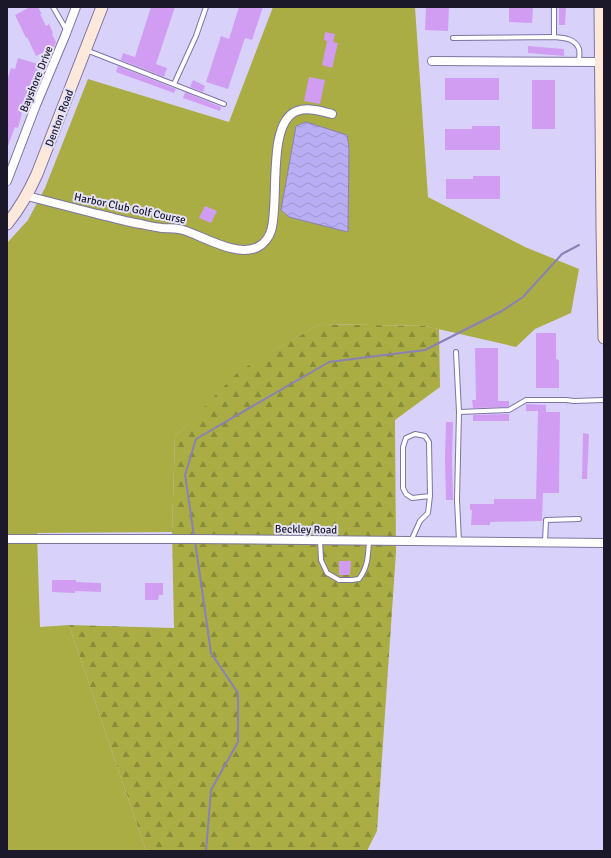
<svg xmlns="http://www.w3.org/2000/svg" width="611" height="858" font-family="Signika,sans-serif">
	<style>
		.forest { fill: url(#forest-firs) }
		.park { fill: #a9ad44 }
		.water { fill: url(#water-waves); stroke: #8a81b7 }
		.lines { fill: none; stroke-linecap: round; stroke-linejoin: round }
		.stream { stroke: #8a81b7; stroke-width: 2 }
		.building { fill: #d19df3 }
		.lane-casing { stroke: #7c75a3; stroke-width: 6 }
		.street-casing { stroke: #7c75a3; stroke-width: 10 }
		.secondary-casing { stroke: #7c75a3; stroke-width: 13 }
		.lane { stroke: #fff; stroke-width: 4 }
		.street { stroke: #fff; stroke-width: 8 }
		.secondary { stroke: #fde8db; stroke-width: 11 }
		.labels { text-anchor: middle; stroke-width: 4; stroke-linejoin: round; paint-order: stroke }
		.street-label { font-size: 11px; fill: #1b182a; stroke: #e5e2f7 }
	</style>
	<defs>
		<pattern id="forest-firs" width="22" height="20" patternUnits="userSpaceOnUse"><rect width="22" height="20" fill="#a9ad44"/><path d="M5 1l3.5 6h-7zM16 11l3.5 6h-7z" fill="#898c39"/></pattern>
		<pattern id="water-waves" width="16" height="10" patternUnits="userSpaceOnUse"><rect width="16" height="10" fill="#b9aef4"/><path d="M0 5q4-4 8 0t8 0" fill="none" stroke="#9e95d1"/></pattern>
	</defs>
	<rect width="100%" height="100%" fill="#d8d2fb"/>
	<polygon class="forest" points="320,324 425,326 439,329 440,387 395,420 396,552 377,831 367,851 146,851 69,625 174,628 172,532 175,437 238,371"/>
	<polygon class="park" points="273,7 415,7 428,197 525,247 579,269 571,313 535,329 516,347 425,326 320,324 239,371 175,437 172,532 37,533 40,627 69,625 146,851 7,851 7,243 28,220 45,188 88,79 229,122"/>
	<polygon class="water" points="306,122 347,135 349,148 348,232 289,217 281,210 296,126"/>
	<g class="lines">
		<g class="stream">
			<polyline points="194,536 185,475 196,439 329,362 425,350 502,311 523,297 562,254 579,245"/>
			<polyline points="195,541 211,653 238,693 238,742 211,790 206,851"/>
		</g>
	</g>
	<g class="building">
		<polygon points="30,7 38,7 42,14 40,14 46,26 49,24 53,33 52,34 56,42 54,47 36,56 27,37 26,38 15,15"/>
		<polygon points="151,7 175,7 156,64 167,68 164,77 121,60 123,53 135,57"/>
		<polygon points="239,7 263,7 252,40 245,38 228,89 206,82 221,36 229,39"/>
		<polygon points="426,7 449,7 448,31 425,30"/>
		<polygon points="509,7 533,7 532,23 509,22"/>
		<polygon points="559,7 566,7 565,25 559,25"/>
		<polygon points="325,32 335,34 333,42 338,43 332,68 322,65 327,41 324,40"/>
		<polygon points="528,46 564,49 564,56 528,53"/>
		<polygon points="18,58 41,65 37,78 35,78 29,98 26,97 18,128 15,127 8,146 7,146 7,81 11,68 15,69"/>
		<polygon points="118,66 176,89 174,93 116,72"/>
		<polygon points="309,77 325,80 320,104 304,101"/>
		<rect x="445" y="78" width="54" height="22"/>
		<polygon points="193,80 205,86 203,92 190,87"/>
		<rect x="532" y="80" width="23" height="49"/>
		<polygon points="185,92 221,107 220,111 183,98"/>
		<polygon points="472,126 500,126 500,150 445,150 445,129 472,129"/>
		<polygon points="473,176 500,176 500,199 446,199 446,179 473,179"/>
		<polygon points="205,206 217,211 211,223 199,218"/>
		<polygon points="536,333 556,333 556,359 559,360 559,388 536,388"/>
		<polygon points="475,348 498,348 498,401 509,401 509,406 508,407 473,408 472,400 476,400"/>
		<polygon points="526,404 546,405 546,412 560,412 559,493 543,493 542,521 490,522 490,525 471,525 472,510 470,510 470,504 494,504 494,499 536,499 538,411 526,411"/>
		<polygon points="509,414 509,421 473,421 473,415"/>
		<polygon points="446,422 453,422 452,462 453,500 446,500 445,459"/>
		<polygon points="583,433 589,434 587,479 582,479"/>
		<polygon points="339,561 351,561 350,575 339,575"/>
		<polygon points="52,580 76,580 76,582 101,583 101,592 75,591 75,593 52,592"/>
		<polygon points="145,583 163,583 163,595 159,595 158,600 145,600"/>
	</g>
	<g class="lines">
		<defs>
			<g id="lane">
				<polyline points="53,7 67,31"/>
				<polyline points="554,37 554,7"/>
				<path d="M453,38L554,37C563,38 575,38 579,49C580,52 579,58 579,62"/>
				<polyline points="86,50 224,104"/>
				<polyline points="174,84 196,36 206,7"/>
				<polyline points="456,352 459,412 457,500 459,541"/>
				<polyline points="459,412 509,410 526,400 566,400 574,401 604,400"/>
				<path d="M320,540L321,560L327,573L339,580H352L359,579C368,567 368,556 369,541"/>
				<polyline points="411,541 420,521 428,513 430,496 429,442 425,436 415,434 406,438 403,447 403,488 406,494 412,498 430,496"/>
				<polyline points="545,542 546,520 579,519"/>
			</g>
			<g id="street">
				<polyline points="432,61 601,62"/>
				<polyline points="7,181 36,105 65,36 76,7"/>
				<path d="M27,196C50,202 73,208 97,214C112,217 126,222 141,224C148,226 155,227 162,228C169,228 177,228 183,230C203,236 237,258 258,247C264,244 269,237 271,231C280,204 266,122 297,111C308,107 321,111 332,114"/>
				<polyline points="7,539 194,539 604,543"/>
			</g>
			<g id="secondary">
				<polyline points="600,7 602,228 604,338"/>
				<path d="M7,224C20,208 29,192 37,174L102,7"/>
			</g>
		</defs>
		<use href="#lane" class="lane-casing"/>
		<use href="#street" class="street-casing"/>
		<use href="#secondary" class="secondary-casing"/>
		<use href="#lane" class="lane"/>
		<use href="#street" class="street"/>
		<use href="#secondary" class="secondary"/>
	</g>
	<g class="labels">
		<g class="street-label">
			<text transform="translate(36 79) rotate(-68)" y="4">Bayshore Drive</text>
			<text transform="translate(59 118) rotate(-69)" y="4">Denton Road</text>
			<text transform="translate(130 208) rotate(12)" y="4">Harbor Club Golf Course</text>
			<text transform="translate(306 529) rotate(1)" y="4">Beckley Road</text>
		</g>
	</g>
	<rect width="611" height="858" fill="none" stroke="#1b182a" stroke-width="16"/>
</svg>
